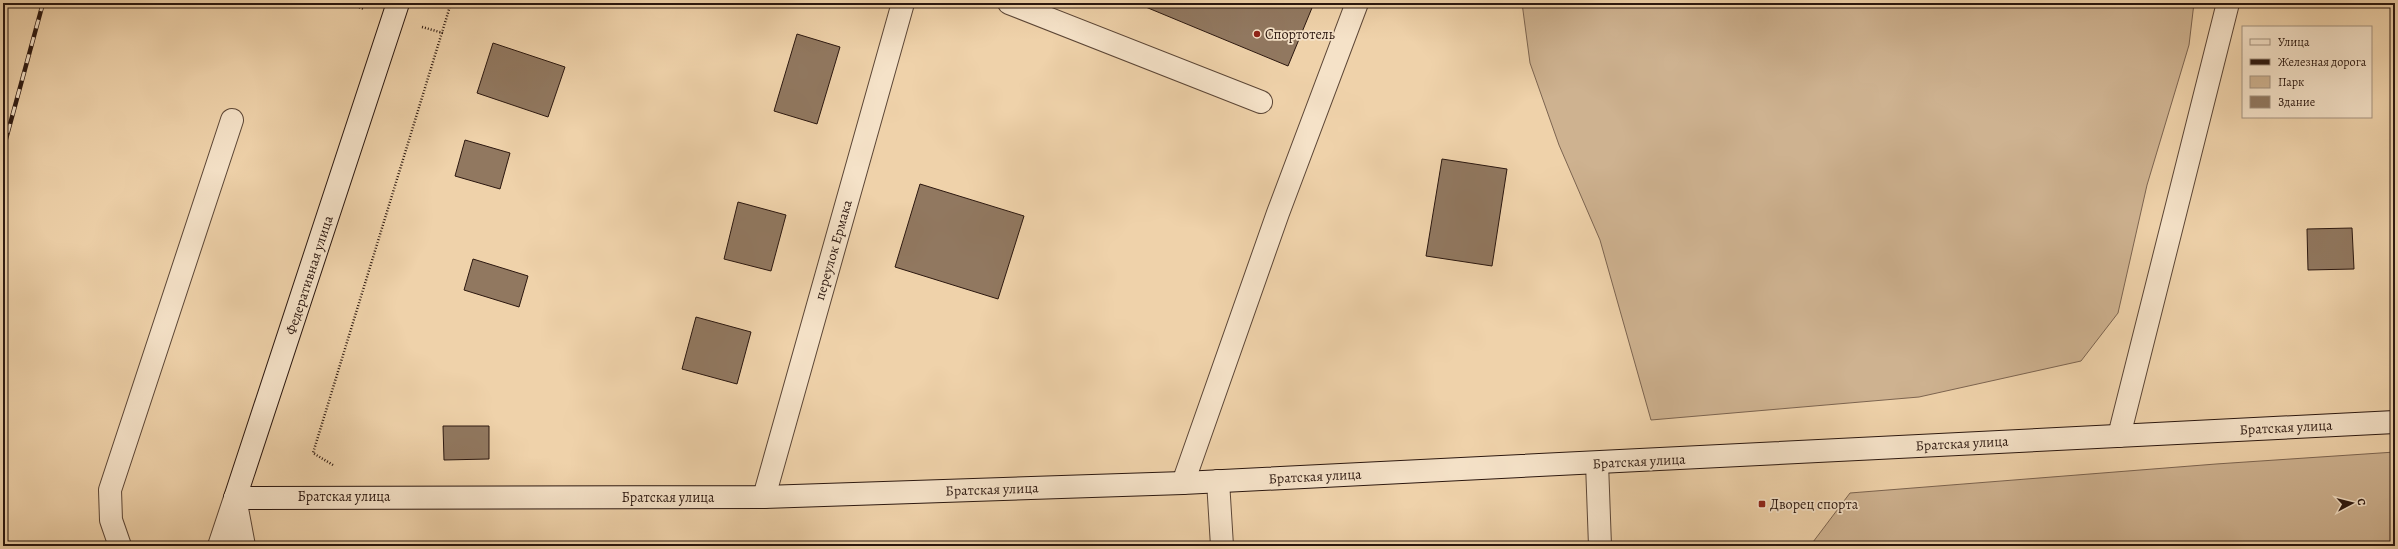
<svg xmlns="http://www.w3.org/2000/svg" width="2398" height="549" font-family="Alegreya,serif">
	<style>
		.green { fill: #ceb290; stroke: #7c6450 }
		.building { fill: #917860; stroke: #2b170f }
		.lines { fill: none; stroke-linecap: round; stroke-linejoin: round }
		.lane-casing { stroke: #5c4636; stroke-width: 24 }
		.street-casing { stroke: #5c4636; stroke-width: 24 }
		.secondary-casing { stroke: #2b170f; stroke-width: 24 }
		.path { stroke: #2b170f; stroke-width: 2.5; stroke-dasharray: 1 2; stroke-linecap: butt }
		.lane { stroke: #f5e2c8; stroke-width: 22 }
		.street { stroke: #f5e2c8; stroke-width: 22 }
		.secondary { stroke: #f5e2c8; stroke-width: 22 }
		.rail-casing { stroke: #2b170f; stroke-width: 4.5 }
		.rail { stroke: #f5e2c8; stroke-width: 3; stroke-dasharray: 9; stroke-linecap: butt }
		.poi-dot { fill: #8f2418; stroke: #f5e2c8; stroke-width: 1.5 }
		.labels { text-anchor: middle; stroke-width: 3.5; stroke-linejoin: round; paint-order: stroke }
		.poi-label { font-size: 14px; fill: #2b170f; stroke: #f5e2c8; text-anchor: start }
		.street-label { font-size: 14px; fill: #2b170f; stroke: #f5e2c8 }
	</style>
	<rect width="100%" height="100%" fill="#efd2aa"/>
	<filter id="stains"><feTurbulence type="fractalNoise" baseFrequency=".005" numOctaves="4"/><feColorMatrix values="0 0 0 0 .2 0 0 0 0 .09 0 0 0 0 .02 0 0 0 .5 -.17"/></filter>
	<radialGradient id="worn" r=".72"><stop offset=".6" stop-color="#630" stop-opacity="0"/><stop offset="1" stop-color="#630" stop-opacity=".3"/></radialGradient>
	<g class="green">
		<polygon points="1522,3 2194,3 2189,45 2147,185 2118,313 2081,361 1919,397 1651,420 1600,240 1559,145 1530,63"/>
		<polygon points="2395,452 2395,546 1810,546 1850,493 2216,464"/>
	</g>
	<g class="building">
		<polygon points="1136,3 1314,3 1288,66"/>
		<polygon points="797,34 840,47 817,124 774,111"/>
		<polygon points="493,43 565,67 548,117 477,93"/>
		<polygon points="465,140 510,153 500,189 455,176"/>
		<polygon points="1442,159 1507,169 1492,266 1426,256"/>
		<polygon points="920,184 1024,216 998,299 895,267"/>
		<polygon points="738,202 786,215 771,271 724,259"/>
		<polygon points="2352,228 2354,269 2308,270 2307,229"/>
		<polygon points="473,259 528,276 519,307 464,290"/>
		<polygon points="696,317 751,332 737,384 682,369"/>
		<polygon points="443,426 489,426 489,459 444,460"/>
	</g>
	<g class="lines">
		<defs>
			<g id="lane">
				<polyline points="1009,3 1261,102"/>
				<polyline points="1597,463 1600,546"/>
				<polyline points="1218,481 1222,546"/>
				<polyline points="1183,483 1278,213 1357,3"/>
				<polyline points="235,498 244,546"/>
				<polyline points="120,546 111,520 110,490 232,120"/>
			</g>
			<g id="street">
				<polyline points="2119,436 2228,3"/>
				<polyline points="764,497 903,3"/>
				<polyline points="219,546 235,498"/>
			</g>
			<polyline id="secondary" points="398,3 235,498 764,497 1183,483 2395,422"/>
		</defs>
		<use href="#lane" class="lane-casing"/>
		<use href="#street" class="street-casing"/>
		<use href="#secondary" class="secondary-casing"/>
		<g class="path">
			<polyline points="348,3 364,9"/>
			<polyline points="422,27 443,33"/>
			<polyline points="333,465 313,453 451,3"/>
		</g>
		<use href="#lane" class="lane"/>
		<use href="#street" class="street"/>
		<use href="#secondary" class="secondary"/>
		<defs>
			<polyline id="rail" points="3,150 43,3"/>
		</defs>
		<use href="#rail" class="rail-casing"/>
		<use href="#rail" class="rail"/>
	</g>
	<g class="poi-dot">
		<circle cx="1257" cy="34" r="4"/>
		<rect x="1758" y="500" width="8" height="8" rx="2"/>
	</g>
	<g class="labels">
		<g class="poi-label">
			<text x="1265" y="39">Спортотель</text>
			<text x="1770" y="509">Дворец спорта</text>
		</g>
		<g class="street-label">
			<text transform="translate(833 250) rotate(-74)" y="5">переулок Ермака</text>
			<text transform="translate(309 275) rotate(-72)" y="5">Федеративная улица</text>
			<text transform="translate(2286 427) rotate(-3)" y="5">Братская улица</text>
			<text transform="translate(1962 443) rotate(-3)" y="5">Братская улица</text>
			<text transform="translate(1639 461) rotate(-3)" y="5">Братская улица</text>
			<text transform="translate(1315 476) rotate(-3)" y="5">Братская улица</text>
			<text transform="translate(992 489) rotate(-2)" y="5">Братская улица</text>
			<text x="344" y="501">Братская улица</text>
			<text x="668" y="502">Братская улица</text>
		</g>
	</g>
	<rect width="2398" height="549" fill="none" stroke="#efd2aa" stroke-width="16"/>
	<rect x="4" y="4" width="2390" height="541" fill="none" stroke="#2b170f" stroke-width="2"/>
	<rect x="8" y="8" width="2382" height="533" fill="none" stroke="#2b170f"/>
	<rect x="2242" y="26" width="130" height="92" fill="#f5e2c8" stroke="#a4917e"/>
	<rect x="2250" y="39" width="20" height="6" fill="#f5e2c8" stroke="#a4917e"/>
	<text x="2278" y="46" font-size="12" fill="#2b170f">Улица</text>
	<rect x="2250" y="59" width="20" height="6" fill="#2b170f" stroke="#a4917e"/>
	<text x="2278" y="66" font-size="12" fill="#2b170f">Железная дорога</text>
	<rect x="2250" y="76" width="20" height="12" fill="#ceb290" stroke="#a4917e"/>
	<text x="2278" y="86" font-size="12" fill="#2b170f">Парк</text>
	<rect x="2250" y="96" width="20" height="12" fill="#917860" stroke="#a4917e"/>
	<text x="2278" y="106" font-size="12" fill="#2b170f">Здание</text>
	<g transform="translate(2352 503) rotate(83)" stroke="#f5e2c8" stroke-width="3" paint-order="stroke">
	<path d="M0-3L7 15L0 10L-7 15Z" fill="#2b170f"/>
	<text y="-6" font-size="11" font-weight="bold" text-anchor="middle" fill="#2b170f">С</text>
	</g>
	<rect width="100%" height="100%" filter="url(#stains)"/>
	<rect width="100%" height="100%" fill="url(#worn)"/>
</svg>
